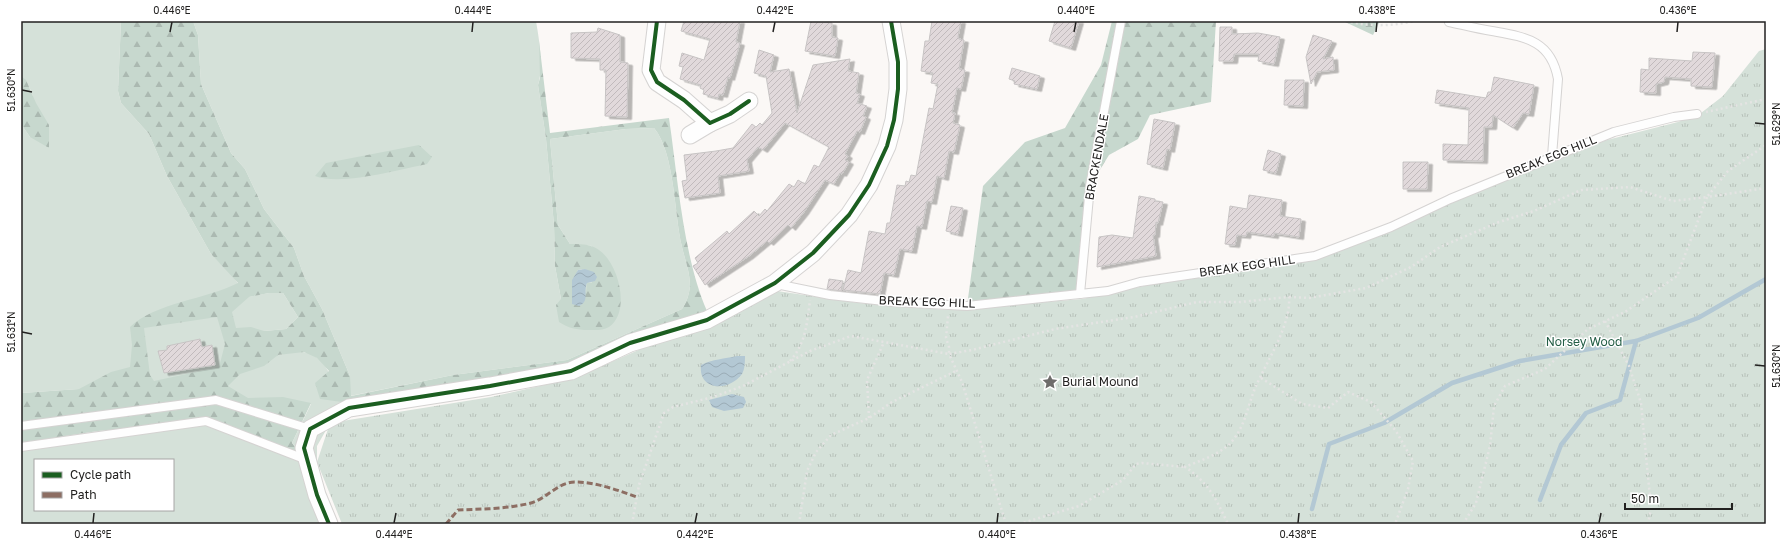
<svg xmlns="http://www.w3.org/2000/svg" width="1787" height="545" font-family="'Golos Text',sans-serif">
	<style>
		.grass { fill: #d5e1d9; fill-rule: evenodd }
		.forest { fill: url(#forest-firs); fill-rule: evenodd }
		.park { fill: url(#park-tufts) }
		.water { fill: url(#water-waves) }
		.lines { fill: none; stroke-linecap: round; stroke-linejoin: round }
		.stream { stroke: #b3c8d4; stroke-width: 4.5 }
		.building { fill: url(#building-hatch); stroke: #c7c4c4; filter: url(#shadow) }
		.service-casing { stroke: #d5d3d2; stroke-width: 10 }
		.minor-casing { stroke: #d5d3d2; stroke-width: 19 }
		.path { stroke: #e4e4e3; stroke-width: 2.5; stroke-dasharray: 2 3; stroke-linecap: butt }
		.service { stroke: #fefefe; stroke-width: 8 }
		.minor { stroke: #fefefe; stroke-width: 17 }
		.quiet { stroke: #8d6e63; stroke-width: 3; stroke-dasharray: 6 3; stroke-linecap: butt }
		.cycleway-casing { stroke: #fff; stroke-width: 6 }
		.cycleway { stroke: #1b5e20; stroke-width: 4 }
		.ticks { fill: none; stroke: #222120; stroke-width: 1.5 }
		.labels { text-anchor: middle; stroke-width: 3; stroke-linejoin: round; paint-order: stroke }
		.street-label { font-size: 12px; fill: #222120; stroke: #fff }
		.park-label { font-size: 12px; fill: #235d45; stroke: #fff }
		.poi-label { font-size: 12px; fill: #222120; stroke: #fff; text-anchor: start }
		.neatline { fill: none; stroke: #222120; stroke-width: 1.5 }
		.ticks-label { font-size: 10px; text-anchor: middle; fill: #222120 }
	</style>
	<defs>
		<pattern id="forest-firs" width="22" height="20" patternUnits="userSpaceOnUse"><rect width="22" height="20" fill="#c7d8ce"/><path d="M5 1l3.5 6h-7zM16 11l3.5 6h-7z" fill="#abb9b1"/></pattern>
		<pattern id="park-tufts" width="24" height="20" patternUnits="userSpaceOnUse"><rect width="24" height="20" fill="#d5e1d9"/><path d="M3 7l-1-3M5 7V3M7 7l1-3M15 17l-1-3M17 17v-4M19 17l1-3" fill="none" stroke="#b7c1ba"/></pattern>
		<pattern id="water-waves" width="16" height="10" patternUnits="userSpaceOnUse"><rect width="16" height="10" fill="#b3c8d4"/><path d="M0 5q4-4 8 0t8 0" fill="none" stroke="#9aacb6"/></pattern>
		<pattern id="building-hatch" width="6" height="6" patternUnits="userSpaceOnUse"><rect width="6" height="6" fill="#e1d9db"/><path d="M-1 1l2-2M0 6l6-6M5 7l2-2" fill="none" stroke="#c1babc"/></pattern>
		<filter id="shadow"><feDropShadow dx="4.5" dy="2.5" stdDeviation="0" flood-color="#0004"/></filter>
	</defs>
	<rect width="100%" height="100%" fill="#fbf8f6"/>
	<g class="grass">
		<path d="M21,21H121L118,91L121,103L149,134L167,176L211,254L231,274L248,297L269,293H283L298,317L286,329L264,331L278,355C286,354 295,351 303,352C326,354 335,385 342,402L317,446V495L329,524H21V443L98,431L158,430L206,421L307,459L292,443L311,404L79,389L21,393V124L30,137C34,114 40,95 21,77ZM35,460H173V510H35Z"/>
		<path d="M193,21H536C539,39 544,67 538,85L546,139L554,225L555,266L561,299L559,322L592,246L570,244L558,225L550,139L626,129L654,128C675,153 674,214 682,247C685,260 690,272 690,286C689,295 687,301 682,309L567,360L453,375L350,396V376L322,309L304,276L294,248L264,209L245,169L231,153L201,84L198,35Z"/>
	</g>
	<g class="forest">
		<path d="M121,21H193L198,35L201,84L231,153L245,169L264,209L294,248L304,276L322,309L350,376L351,396L453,375L567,360L682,309C687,301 689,295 690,286C690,272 685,260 682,247C674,214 675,153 654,128L626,129L550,139L558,225L570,244C577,244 585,244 591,246C617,253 633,311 609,327C603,331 594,330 588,330C577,330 568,328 559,322L556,305L561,299L555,266L554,225L546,139L538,85L540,78L539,41L550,133L669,118C678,179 683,256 707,311L569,366L342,402L320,399L315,383L329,371L317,358L304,352L278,355L264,366L240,374L228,386L248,398L283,397L311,403L292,443L308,460L206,421L161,427L98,431L21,443V393L79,389L111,372L130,367L132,345L130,327C154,303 207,299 238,283L211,254L167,176L149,134L121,103L118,91ZM585,269L590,272L592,283H587L586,293L576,275L578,270ZM269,293H283L298,317L286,329L264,331L251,327L236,328L232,312L249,297ZM217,317L225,344L219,367L154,381L150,375L144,328Z"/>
		<polygon points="1112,21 1216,21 1211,102 1150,115 1138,139 1109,155 1090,186 1080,294 967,306 983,186 1025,142 1065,128 1101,65"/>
		<polygon points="1343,21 1380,21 1373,35"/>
		<polygon points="21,76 26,80 36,103 49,125 49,148 30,137 21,124"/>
		<path d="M419,145L432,157L427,164C398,170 341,186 315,176L326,163Z"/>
	</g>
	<polygon class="park" points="1766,49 1766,524 342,524 317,462 330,423 491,397 575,378 643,348 712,325 777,291 859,303 948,310 1082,299 1182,278 1314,257 1523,171 1607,140 1678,122 1701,113 1723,96 1759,51"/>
	<g class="water">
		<path d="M585,269L594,272L597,277L595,281L587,283C583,293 590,301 579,306L572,304V280L578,270Z"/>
		<path d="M737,356H745C745,361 745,369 742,374C729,392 698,391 701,365C713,359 724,359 737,356Z"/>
		<polygon points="732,394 744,397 746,402 743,408 724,411 712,407 709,400"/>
	</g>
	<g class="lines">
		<g class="stream">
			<polyline points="1540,500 1561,445 1586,413 1620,400 1636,341"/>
			<polyline points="1312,509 1329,444 1384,423 1452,383 1520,361 1636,341 1698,318 1766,279"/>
		</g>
	</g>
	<g class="building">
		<polygon points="684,21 740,21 736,42 740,43 730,78 728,77 723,95 719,94 718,98 703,94 704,90 700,88 701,85 680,79 683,67 679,66 682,53 704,60 710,39 681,31"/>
		<polygon points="811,21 832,23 832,37 838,38 835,56 805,51"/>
		<polygon points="932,21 961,21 958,37 959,39 964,40 959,69 965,70 961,89 957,88 952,113 955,113 953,123 960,125 954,152 949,151 944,178 937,176 932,202 927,201 922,227 917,226 912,251 900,249 894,275 884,273 880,294 843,290 848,270 861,273 869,231 885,234 887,223 890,223 897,185 905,186 906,181 909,182 911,175 916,176 929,108 933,109 938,84 931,83 933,73 921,71 925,41 929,41"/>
		<polygon points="1055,21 1079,21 1071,48 1049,41"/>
		<polygon points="1220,27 1232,27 1232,34 1258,33 1280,37 1274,64 1258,61 1259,54 1234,54 1233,61 1219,61"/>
		<polygon points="598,28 620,35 620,62 628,63 627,117 605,116 606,70 600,70 600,59 571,58 571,33 597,32"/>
		<polygon points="1313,35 1332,41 1323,59 1333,57 1334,70 1317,72 1311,84 1306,57"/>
		<polygon points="759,50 774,55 770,72 789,69 797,113 813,65 850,59 848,71 859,73 856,93 860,94 857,103 867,106 863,116 866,117 860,132 857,131 845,154 848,156 845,160 849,162 842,174 840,173 834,184 825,180 804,212 791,228 788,225 769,243 767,241 749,256 705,285 693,266 698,263 695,258 727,231 729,234 754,211 759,216 765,209 767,211 789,184 794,187 798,180 805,184 814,165 819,167 829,147 785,123 763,150 758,147 747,160 749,171 718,176 720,193 685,198 682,181 687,180 684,155 716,151 733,148 752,124 756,127 760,123 762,125 772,113 766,76 754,73"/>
		<polygon points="1693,52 1715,53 1712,87 1691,86 1691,79 1665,77 1664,82 1656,84 1656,93 1640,92 1641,69 1649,70 1649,58 1692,61"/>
		<polygon points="1012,68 1040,76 1037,89 1014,84 1015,81 1009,79"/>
		<polygon points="1494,77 1534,85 1529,114 1523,113 1513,128 1493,115 1492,127 1484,127 1483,161 1443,160 1443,144 1468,145 1469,108 1435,103 1437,90 1486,98 1488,92 1491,92"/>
		<polygon points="1285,80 1304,80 1303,106 1284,105"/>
		<polygon points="1154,119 1175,123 1170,150 1167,149 1163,168 1147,164"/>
		<polygon points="1268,150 1281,154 1276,173 1263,170"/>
		<polygon points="1403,162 1428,162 1427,189 1403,189"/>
		<polygon points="1249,195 1282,200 1280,216 1301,219 1299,237 1274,233 1274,236 1247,232 1246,236 1237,235 1235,245 1225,244 1230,206 1247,209"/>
		<polygon points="1139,196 1155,199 1155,201 1163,202 1158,223 1156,222 1155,235 1153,235 1156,256 1097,267 1099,237 1112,235 1133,238"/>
		<polygon points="951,206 963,208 958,234 946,231"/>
		<polygon points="829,279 843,281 841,291 827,289"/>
		<polygon points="200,339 202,347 212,345 215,365 164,373 158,351 167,350 167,346"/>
	</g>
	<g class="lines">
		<defs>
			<g id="service">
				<path d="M1449,22C1463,25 1477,29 1492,31C1525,37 1551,40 1558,79L1552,156"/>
				<polyline points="776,284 830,295 893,302 967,306 1108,291 1140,282 1315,256 1391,227 1450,199 1614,132 1674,117 1697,114"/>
				<polyline points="1080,294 1090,186 1121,21"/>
				<polyline points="21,426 216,400 310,429"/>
				<polyline points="21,447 206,421 307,460"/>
			</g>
			<g id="minor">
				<polyline points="657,21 651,70 657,82 684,100 710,123 730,114 749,101"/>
				<polyline points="690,135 710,123"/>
				<polyline points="329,524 317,495 304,448 310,429 349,408 490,386 571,371 630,343 707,320 775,283 813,253 849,215 869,185 887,146 894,120 898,89 898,62 891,21"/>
			</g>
		</defs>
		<use href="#service" class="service-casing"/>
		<use href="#minor" class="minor-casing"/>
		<g class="path">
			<path d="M1346,21C1369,27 1393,26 1415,21"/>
			<polyline points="1706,112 1766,99"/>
			<polyline points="1289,297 1309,298 1366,288 1411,267 1440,247 1499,222 1534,211 1581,190 1630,187 1673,201 1707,197 1728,171 1766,145"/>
			<polyline points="1605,321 1629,366 1641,403 1651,508 1648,524"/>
			<path d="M790,361C806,343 807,323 810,300"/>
			<polyline points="1261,378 1302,404 1328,408 1348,392 1371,402 1396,431 1413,461 1408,489 1395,524"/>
			<polyline points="869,418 867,380 884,342"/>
			<polyline points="632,524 639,485 664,413 673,407 713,397 743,386 810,351 851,336 949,354 949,347 946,338 948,316"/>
			<polyline points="799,524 807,471 816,452 831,435 869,418 892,402 956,371"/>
			<path d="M1006,524L962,382L949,354L972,350L1055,329L1134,317L1197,302H1240L1289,297C1291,325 1267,361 1256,386C1248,404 1246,424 1233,440C1222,454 1201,460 1185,467C1209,483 1216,499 1228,524"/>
			<polyline points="1019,524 1079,506 1123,480 1136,464 1142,463 1185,467"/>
			<polyline points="1463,524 1476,503 1490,446 1494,406 1505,386 1545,369 1588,329 1625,312 1677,276 1707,197 1766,188"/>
		</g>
		<use href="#service" class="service"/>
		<use href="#minor" class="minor"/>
		<path class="quiet" d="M446,524L458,510C482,509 508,509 531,503C546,499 558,482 575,482C596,482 617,490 637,497"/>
		<defs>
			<g id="cycleway">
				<polyline points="657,21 651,70 657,82 684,100 710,123 730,114 749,101"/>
				<polyline points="329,524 317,495 304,448 310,429 349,408 490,386 571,371 630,343 707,320 775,283 813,253 849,215 869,185 887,146 894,120 898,89 898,62 891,21"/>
			</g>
		</defs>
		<use href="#cycleway" class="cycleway-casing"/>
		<use href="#cycleway" class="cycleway"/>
	</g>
	<path class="ticks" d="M170,32L172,22M472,32L473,22M773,32L775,22M1074,32L1076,22M1376,32L1377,22M1677,32L1678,22M22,90L32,92M1755,123L1765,124M22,332L32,334M1755,365L1765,366M93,523L94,513M394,523L396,513M695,523L697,513M997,523L998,513M1298,523L1299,513M1599,523L1601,513"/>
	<defs>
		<symbol id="sight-bare" viewBox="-9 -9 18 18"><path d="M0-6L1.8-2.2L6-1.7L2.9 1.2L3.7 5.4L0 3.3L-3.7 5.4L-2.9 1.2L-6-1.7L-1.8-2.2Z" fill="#6e6c6b" stroke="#fff" stroke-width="2.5" paint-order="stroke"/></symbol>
	</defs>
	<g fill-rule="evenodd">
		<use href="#sight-bare" x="1039" y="371" width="22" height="22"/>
	</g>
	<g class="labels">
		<g class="street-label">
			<text transform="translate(1097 157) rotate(-80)" y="4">BRACKENDALE</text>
			<text transform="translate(1551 157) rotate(-22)" y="4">BREAK EGG HILL</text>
			<text transform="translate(1247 266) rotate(-8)" y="4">BREAK EGG HILL</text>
			<text transform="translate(927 302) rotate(2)" y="4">BREAK EGG HILL</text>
		</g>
		<g class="park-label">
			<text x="1584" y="346">Norsey Wood</text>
		</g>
		<g class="poi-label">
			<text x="1062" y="386">Burial Mound</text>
		</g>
	</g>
	<rect width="1787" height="545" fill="none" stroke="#ffffff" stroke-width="44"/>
	<rect x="34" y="459" width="140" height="52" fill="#ffffff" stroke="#a7a6a6"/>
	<rect x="42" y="472" width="20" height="6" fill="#1b5e20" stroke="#a7a6a6"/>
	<text x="70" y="479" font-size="12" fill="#222120">Cycle path</text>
	<rect x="42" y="492" width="20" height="6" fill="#8d6e63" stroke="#a7a6a6"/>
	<text x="70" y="499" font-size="12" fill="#222120">Path</text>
	<path d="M1625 503v6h107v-6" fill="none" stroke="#222120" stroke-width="2"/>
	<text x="1631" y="503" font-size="12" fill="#222120" stroke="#ffffff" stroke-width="3" paint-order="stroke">50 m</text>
	<rect x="22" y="22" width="1743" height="501" class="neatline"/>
	<g class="ticks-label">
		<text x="172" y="14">0.446°E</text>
		<text x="473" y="14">0.444°E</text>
		<text x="775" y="14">0.442°E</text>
		<text x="1076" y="14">0.440°E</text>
		<text x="1377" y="14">0.438°E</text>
		<text x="1678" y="14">0.436°E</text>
		<text transform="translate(11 90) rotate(-90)" y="4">51.630°N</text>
		<text transform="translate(1776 124) rotate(-90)" y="4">51.629°N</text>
		<text transform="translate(11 332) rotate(-90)" y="4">51.631°N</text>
		<text transform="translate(1776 366) rotate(-90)" y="4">51.630°N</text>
		<text x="93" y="538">0.446°E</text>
		<text x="394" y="538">0.444°E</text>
		<text x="695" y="538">0.442°E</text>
		<text x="997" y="538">0.440°E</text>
		<text x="1298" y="538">0.438°E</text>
		<text x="1599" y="538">0.436°E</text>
	</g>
</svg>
